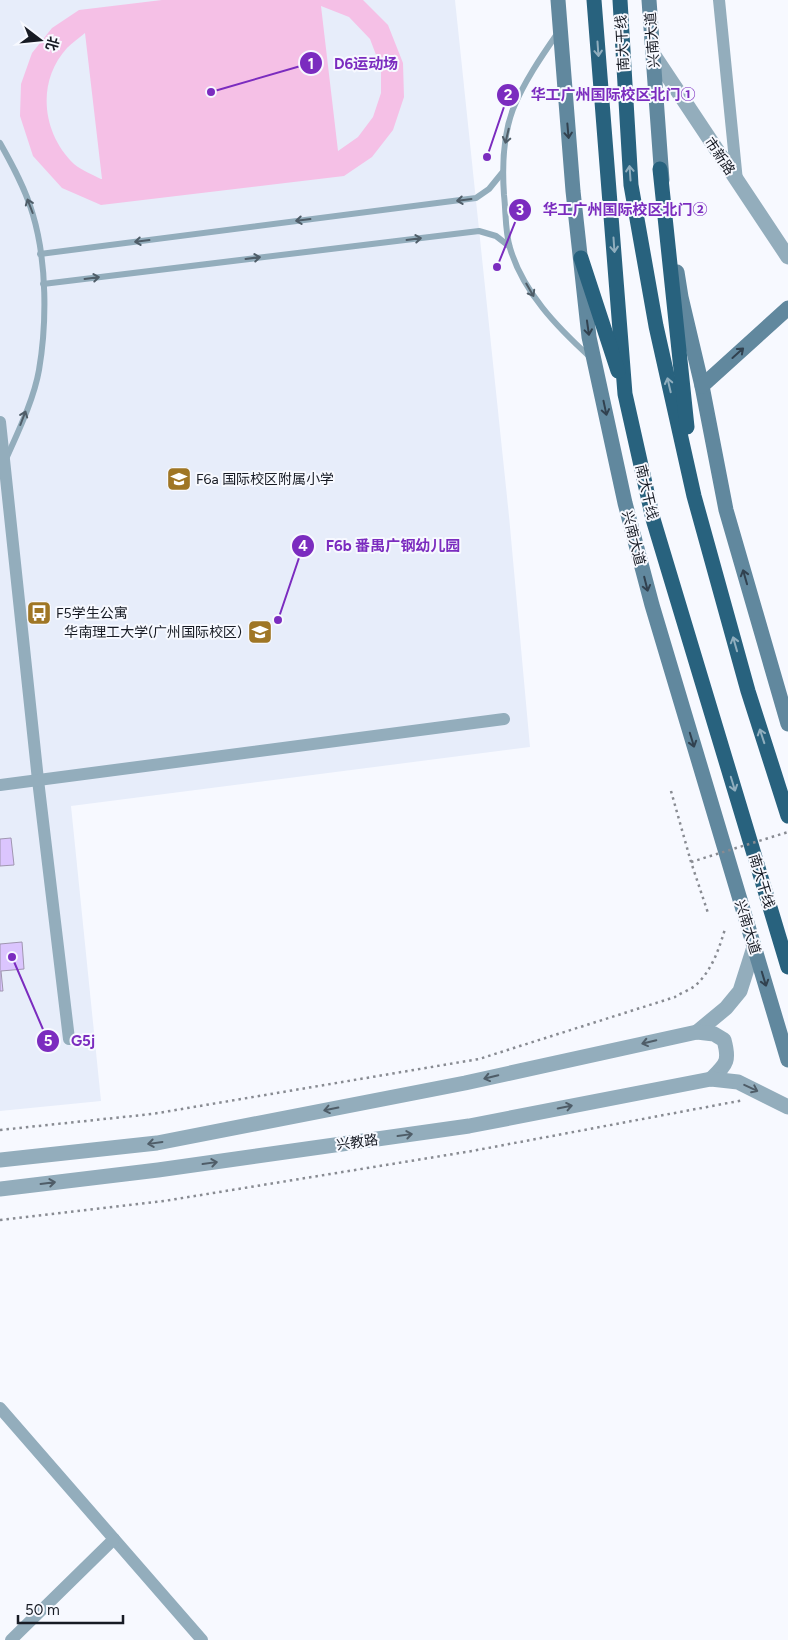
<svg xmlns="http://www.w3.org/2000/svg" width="788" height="1640" font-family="Figtree,'Noto Sans SC',sans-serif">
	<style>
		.built { fill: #e7edfa }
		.green { fill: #f5c0e6; fill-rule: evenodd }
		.building { fill: #dbc5fe; stroke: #a096b0 }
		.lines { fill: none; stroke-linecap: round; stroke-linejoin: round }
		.path { stroke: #888b92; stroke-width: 2.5; stroke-dasharray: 2.5 4; stroke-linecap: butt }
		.service { stroke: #93adbc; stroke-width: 6 }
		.minor { stroke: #93adbc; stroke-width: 12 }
		.tertiary { stroke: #93adbc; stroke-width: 15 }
		.secondary { stroke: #61889e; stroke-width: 15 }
		.trunk { stroke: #28627e; stroke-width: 15 }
		.path-bridge { stroke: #888b92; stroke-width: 2.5; stroke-dasharray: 2.5 4; stroke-linecap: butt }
		.oneway { stroke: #90aebe }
		.oneway2 { stroke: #31414f }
		.oneway3 { stroke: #4f5d68 }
		.labels { text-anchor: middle; stroke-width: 4; stroke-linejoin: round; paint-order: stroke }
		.street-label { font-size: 14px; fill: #171b24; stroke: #f7f9ff }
		.poi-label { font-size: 14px; fill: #171b24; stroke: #f7f9ff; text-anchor: start }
		.leader { fill: none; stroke: #7b2cbf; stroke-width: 2 }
		.callout-dot { fill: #7b2cbf; stroke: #f7f9ff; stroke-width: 2 }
		.mark-label { font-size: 15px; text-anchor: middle; font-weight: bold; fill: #fff }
		.callout-label { font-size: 15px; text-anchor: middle; font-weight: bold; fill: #7b2cbf; stroke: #f7f9ff; stroke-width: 4; stroke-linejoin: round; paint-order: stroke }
	</style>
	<rect width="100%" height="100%" fill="#f7f9ff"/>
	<polygon class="built" points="0,0 455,0 509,516 530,747 71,806 101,1101 0,1111"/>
	<path class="green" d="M162,0H363L388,25L403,63L404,97L393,130L372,157L344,176L101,205L62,188L33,156L20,116L21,84L32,53L52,28L79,10ZM321,6L349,17L370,39L381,68V93L373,117L358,137L338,151ZM85,33L102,179H101C93,175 81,170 74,164C42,133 36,82 67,48C72,43 79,38 85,33Z"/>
	<g class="building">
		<polygon points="11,838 14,865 0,866 0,839"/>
		<polygon points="22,942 24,969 1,971 3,991 0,991 0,944"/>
	</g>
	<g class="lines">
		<g class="path">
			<polyline points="671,791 691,862 708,913"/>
			<path d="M0,1130L152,1114L479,1059L675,997C681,993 690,990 696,985C712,970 719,949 725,929"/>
			<polyline points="0,1220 164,1201 472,1151 744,1100"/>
		</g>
		<g class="service">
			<path d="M557,34C541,57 524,82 513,109C503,136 502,167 504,195C506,212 505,232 510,248C523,292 557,327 590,357"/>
			<path d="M0,143C13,166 26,190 33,215C47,262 47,323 39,370C34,399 18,432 6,459"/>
			<polyline points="40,254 476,198 489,189 502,173"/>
			<polyline points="43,284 479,231 496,236 509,246"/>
		</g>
		<g class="minor">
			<polyline points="719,0 737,181"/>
			<polyline points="0,422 38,780 69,1039"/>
			<polyline points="0,785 504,719"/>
			<polyline points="0,1408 202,1640"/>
			<polyline points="11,1640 114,1539"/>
		</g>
		<g class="tertiary">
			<polyline points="653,54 788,257"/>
			<polyline points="697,1032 726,1008 740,991 754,947"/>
			<path d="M0,1160L157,1143L465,1083L697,1032L714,1034L724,1040C730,1062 726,1064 711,1079"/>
			<polyline points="0,1189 158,1170 469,1126 711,1079 738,1082 788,1107"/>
		</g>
		<g class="secondary">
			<polyline points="558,0 573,191 589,337 625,503 652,605 788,1060"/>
			<polyline points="649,0 662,180"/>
			<polyline points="677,272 681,297 702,386 726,510 788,724"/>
			<polyline points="702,386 788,308"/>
		</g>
		<g class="trunk">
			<polyline points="594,0 625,394 653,519 788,967"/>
			<polyline points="620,0 631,185 656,326 694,496 748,691 788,816"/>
			<polyline points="660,169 687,427"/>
			<polyline points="581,258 618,371"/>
		</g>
		<polyline class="path-bridge" points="691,862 788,832"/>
	</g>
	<defs><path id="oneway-shaft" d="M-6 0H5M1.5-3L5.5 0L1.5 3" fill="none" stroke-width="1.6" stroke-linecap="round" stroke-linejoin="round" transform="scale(1.25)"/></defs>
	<g class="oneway">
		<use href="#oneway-shaft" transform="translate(598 49) rotate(86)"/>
		<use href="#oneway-shaft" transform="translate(630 173) rotate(-94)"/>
		<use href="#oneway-shaft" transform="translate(614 245) rotate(86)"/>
		<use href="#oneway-shaft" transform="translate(669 385) rotate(-103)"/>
		<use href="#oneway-shaft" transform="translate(735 644) rotate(-106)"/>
		<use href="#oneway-shaft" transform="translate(762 736) rotate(-108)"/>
		<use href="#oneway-shaft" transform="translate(733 784) rotate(73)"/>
	</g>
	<g class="oneway2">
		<use href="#oneway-shaft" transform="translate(568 131) rotate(85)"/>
		<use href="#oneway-shaft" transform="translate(588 328) rotate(82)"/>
		<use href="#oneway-shaft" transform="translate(738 353) rotate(-42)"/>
		<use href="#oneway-shaft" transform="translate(605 408) rotate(78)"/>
		<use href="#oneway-shaft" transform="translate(745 577) rotate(-106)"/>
		<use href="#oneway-shaft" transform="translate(646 584) rotate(76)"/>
		<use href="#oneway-shaft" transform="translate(692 740) rotate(73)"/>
		<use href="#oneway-shaft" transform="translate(764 979) rotate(73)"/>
	</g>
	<g class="oneway3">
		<use href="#oneway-shaft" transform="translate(507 136) rotate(103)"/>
		<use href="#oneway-shaft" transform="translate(464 200) rotate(173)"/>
		<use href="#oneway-shaft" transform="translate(30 206) rotate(-111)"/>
		<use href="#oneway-shaft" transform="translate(303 220) rotate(173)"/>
		<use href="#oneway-shaft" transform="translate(414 239) rotate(-7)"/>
		<use href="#oneway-shaft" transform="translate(142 241) rotate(173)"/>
		<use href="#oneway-shaft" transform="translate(253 258) rotate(-7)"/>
		<use href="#oneway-shaft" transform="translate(92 278) rotate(-7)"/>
		<use href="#oneway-shaft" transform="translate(530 290) rotate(60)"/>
		<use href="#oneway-shaft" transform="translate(23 418) rotate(-69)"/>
		<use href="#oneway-shaft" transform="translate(649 1042) rotate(167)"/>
		<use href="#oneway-shaft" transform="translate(491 1077) rotate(167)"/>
		<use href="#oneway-shaft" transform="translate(751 1088) rotate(25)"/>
		<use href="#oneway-shaft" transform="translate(565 1107) rotate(-11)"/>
		<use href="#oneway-shaft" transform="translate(331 1109) rotate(169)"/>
		<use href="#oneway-shaft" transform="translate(405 1135) rotate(-8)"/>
		<use href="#oneway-shaft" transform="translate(155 1143) rotate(172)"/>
		<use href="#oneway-shaft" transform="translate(210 1163) rotate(-8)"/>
		<use href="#oneway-shaft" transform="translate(48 1183) rotate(-7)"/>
	</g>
	<defs>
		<symbol id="school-square" viewBox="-11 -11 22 22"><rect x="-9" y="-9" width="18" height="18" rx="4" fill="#9f7625" stroke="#f7f9ff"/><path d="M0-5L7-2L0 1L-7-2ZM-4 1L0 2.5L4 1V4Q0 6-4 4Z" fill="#fff"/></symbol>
		<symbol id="bus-square" viewBox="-11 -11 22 22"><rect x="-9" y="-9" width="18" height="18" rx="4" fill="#9f7625" stroke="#f7f9ff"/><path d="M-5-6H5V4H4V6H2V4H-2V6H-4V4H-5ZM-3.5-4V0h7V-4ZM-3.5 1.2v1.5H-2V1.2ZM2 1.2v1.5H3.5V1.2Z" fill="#fff"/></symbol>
		<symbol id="university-square" viewBox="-11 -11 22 22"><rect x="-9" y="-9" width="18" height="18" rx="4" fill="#9f7625" stroke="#f7f9ff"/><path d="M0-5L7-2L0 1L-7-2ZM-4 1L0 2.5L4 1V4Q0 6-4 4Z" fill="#fff"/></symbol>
	</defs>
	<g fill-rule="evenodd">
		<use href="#school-square" x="165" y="465" width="28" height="28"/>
		<use href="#bus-square" x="25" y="599" width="28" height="28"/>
		<use href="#university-square" x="246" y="618" width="28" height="28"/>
	</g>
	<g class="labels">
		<g class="street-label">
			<text transform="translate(652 40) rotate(-94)" y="5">兴南大道</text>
			<text transform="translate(622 43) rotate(-93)" y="5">南大干线</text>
			<text transform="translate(720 156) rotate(56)" y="5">市新路</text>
			<text transform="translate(647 492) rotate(77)" y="5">南大干线</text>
			<text transform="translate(634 538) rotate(76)" y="5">兴南大道</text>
			<text transform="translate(762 881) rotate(73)" y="5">南大干线</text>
			<text transform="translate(748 927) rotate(73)" y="5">兴南大道</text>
			<text transform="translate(357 1142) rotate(-8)" y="5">兴教路</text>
		</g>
		<g class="poi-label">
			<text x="196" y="484">F6a 国际校区附属小学</text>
			<text x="56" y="618">F5学生公寓</text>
			<text x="242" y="637" text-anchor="end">华南理工大学(广州国际校区)</text>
		</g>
	</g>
	<path class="leader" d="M211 92L311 63M487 157L508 95M497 267L520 210M278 620L303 546M12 957L48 1041"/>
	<g class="callout-dot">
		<circle cx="211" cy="92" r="5"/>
		<circle cx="487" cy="157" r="5"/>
		<circle cx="497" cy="267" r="5"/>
		<circle cx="278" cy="620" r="5"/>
		<circle cx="12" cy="957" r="5"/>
		<circle cx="311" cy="63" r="12"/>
		<circle cx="508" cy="95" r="12"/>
		<circle cx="520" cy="210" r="12"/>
		<circle cx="303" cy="546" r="12"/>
		<circle cx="48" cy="1041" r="12"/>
	</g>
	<g class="mark-label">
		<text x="311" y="69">1</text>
		<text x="508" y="100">2</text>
		<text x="520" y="215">3</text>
		<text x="303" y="551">4</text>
		<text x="48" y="1046">5</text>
	</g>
	<g class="callout-label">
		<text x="366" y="69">D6运动场</text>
		<text x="613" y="100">华工广州国际校区北门①</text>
		<text x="625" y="215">华工广州国际校区北门②</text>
		<text x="393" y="551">F6b 番禺广钢幼儿园</text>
		<text x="83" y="1046">G5j</text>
	</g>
	<g transform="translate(40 40) rotate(106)" stroke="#f7f9ff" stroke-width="4" paint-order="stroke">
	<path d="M0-4L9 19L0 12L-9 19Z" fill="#171b24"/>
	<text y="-8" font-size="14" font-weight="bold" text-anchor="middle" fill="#171b24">北</text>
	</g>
	<path d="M18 1615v8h105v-8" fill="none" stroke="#171b24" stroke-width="2.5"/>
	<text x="25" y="1615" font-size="15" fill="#171b24" stroke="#f7f9ff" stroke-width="4" paint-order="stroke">50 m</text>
</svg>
